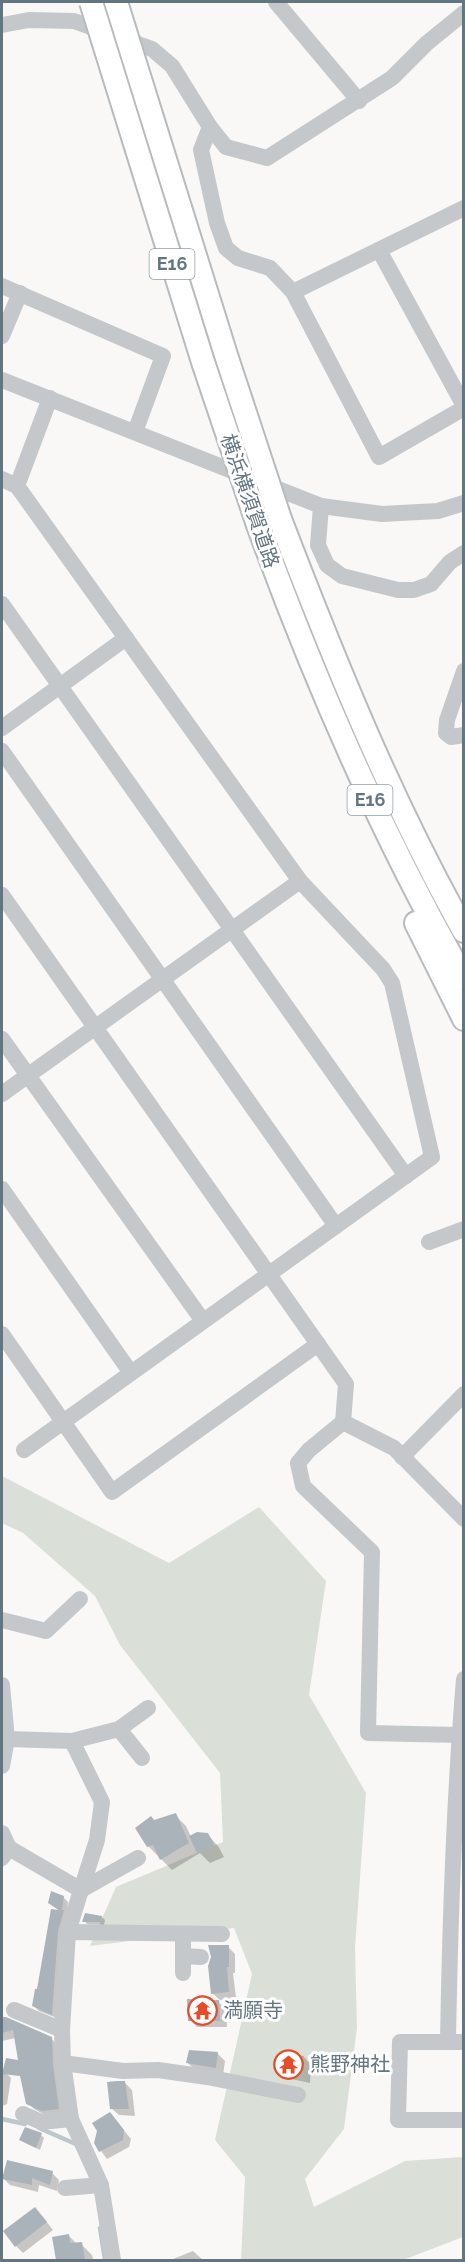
<svg xmlns="http://www.w3.org/2000/svg" width="465" height="2262" font-family="Raleway,'Noto Sans JP',sans-serif">
	<style>
		.green { fill: #dae0d7 }
		.shadow { fill: #0003 }
		.lines { fill: none; stroke-linecap: round; stroke-linejoin: round }
		.stream { stroke: #bcc8cc; stroke-width: 4.5 }
		.building { fill: #aab3b9 }
		.highway-casing { stroke: #b7bbbe; stroke-width: 26 }
		.minor { stroke: #c4c8cb; stroke-width: 16 }
		.highway { stroke: #fff; stroke-width: 22 }
		.highway-bridge-casing { stroke: #b7bbbe; stroke-width: 26; stroke-linecap: butt }
		.highway-bridge { stroke: #fff; stroke-width: 22 }
		.labels { text-anchor: middle; stroke-width: 6; stroke-linejoin: round; paint-order: stroke }
		.shield { fill: #fff; stroke: #929ea7; stroke-width: 1.5 }
		.shield-label { font-size: 18px; font-weight: bold; fill: #637581 }
		.street-label { font-size: 20px; fill: #637581; stroke: #fff }
		.poi-label { font-size: 20px; fill: #637581; stroke: #fff; text-anchor: start }
	</style>
	<rect width="100%" height="100%" fill="#f9f8f6"/>
	<polygon class="green" points="2,1476 169,1563 259,1507 326,1581 309,1695 366,1793 355,1948 357,2028 344,2129 305,2179 314,2207 405,2161 463,2157 463,2237 403,2260 241,2260 245,2177 215,2140 252,1974 234,1928 90,1946 116,1887 223,1842 220,1773 120,1645 95,1596 23,1533 2,1523"/>
	<g class="shadow">
		<polygon points="175,1815 186,1826 191,1837 207,1834 218,1846 224,1857 210,1863 200,1853 172,1870 148,1846 154,1822"/>
		<polygon points="63,1897 68,1902 57,2018 39,2011 34,2006 61,1912 49,1903"/>
		<polygon points="102,1917 105,1920 104,1925 87,1924 84,1921"/>
		<polygon points="228,1947 235,1954 235,1973 233,1973 236,1998 220,2000 212,1993"/>
		<polygon points="218,2002 226,2009 227,2027 197,2027 190,2020"/>
		<polygon points="2,2018 6,2018 51,2038 58,2046 65,2116 51,2118 34,2109 26,2101 16,2038 2,2041"/>
		<polygon points="217,2053 225,2061 223,2075 195,2070 188,2063"/>
		<polygon points="304,2057 311,2065 310,2083 287,2078 279,2071"/>
		<polygon points="4,2071 11,2078 7,2104 2,2106 2,2072"/>
		<polygon points="125,2083 132,2090 135,2116 119,2115 111,2108"/>
		<polygon points="110,2113 131,2139 129,2147 107,2159 95,2143"/>
		<polygon points="41,2135 44,2138 40,2150 20,2140"/>
		<polygon points="52,2173 59,2180 57,2191 39,2185 38,2192 10,2185 3,2178"/>
		<polygon points="42,2216 53,2230 23,2253 16,2246"/>
		<polygon points="69,2236 77,2244 81,2244 92,2255 93,2260 57,2260 54,2238"/>
		<polygon points="193,2251 203,2260 174,2260 173,2259"/>
	</g>
	<g class="lines">
		<g class="stream">
			<polyline points="2,2119 25,2124"/>
			<polyline points="39,2128 78,2145"/>
			<polyline points="100,2228 105,2260"/>
		</g>
	</g>
	<g class="building">
		<polygon points="176,1813 189,1843 160,1860 153,1845 147,1847 135,1828 151,1816 154,1820"/>
		<polygon points="197,1832 208,1833 215,1846 197,1853 189,1836"/>
		<polygon points="51,1891 64,1896 62,1910 64,1910 58,1931 52,2015 32,2006 35,1989 37,1989 51,1909 59,1910 48,1903"/>
		<polygon points="85,1913 102,1916 101,1922 82,1922"/>
		<polygon points="208,1945 229,1945 229,1967 227,1967 229,1992 211,1994 208,1966 211,1957"/>
		<polygon points="187,1999 219,2000 220,2021 188,2021"/>
		<polygon points="2,2017 6,2017 52,2037 53,2064 59,2109 42,2111 26,2104 20,2076 2,2074 6,2058 18,2060 13,2030 2,2033"/>
		<polygon points="189,2050 218,2052 216,2068 186,2063"/>
		<polygon points="282,2052 304,2056 303,2077 278,2071"/>
		<polygon points="117,2081 125,2081 129,2109 110,2109 107,2082"/>
		<polygon points="110,2112 124,2130 123,2140 99,2152 94,2143 97,2131 92,2123"/>
		<polygon points="25,2127 42,2133 36,2148 19,2140"/>
		<polygon points="7,2160 53,2171 50,2185 32,2178 32,2185 2,2179"/>
		<polygon points="35,2207 47,2222 15,2247 3,2231"/>
		<polygon points="69,2234 70,2243 82,2242 85,2260 56,2260 52,2237"/>
	</g>
	<g class="lines">
		<defs>
			<g id="highway">
				<path d="M280,519C334,660 390,799 464,931"/>
				<path d="M258,525C315,682 381,834 464,979"/>
				<polyline points="416,923 464,1019"/>
			</g>
		</defs>
		<use href="#highway" class="highway-casing"/>
		<g class="minor">
			<polyline points="276,2 359,101"/>
			<polyline points="2,25 29,20 74,21 152,49 172,66 210,127 226,147 267,158 392,78 427,43 464,13"/>
			<polyline points="210,127 201,150 217,223 226,248 238,258 270,268 293,292 379,457 464,408"/>
			<polyline points="379,250 464,406"/>
			<polyline points="2,286 163,356 135,432"/>
			<polyline points="293,292 464,208"/>
			<polyline points="2,336 20,293"/>
			<polyline points="2,380 321,506 382,514 438,511 464,503"/>
			<polyline points="2,479 17,486 300,881 383,969 392,983 432,1157 24,1450"/>
			<polyline points="17,486 50,398"/>
			<polyline points="321,506 318,545 327,565 342,576 398,590 414,590 431,584 450,562 464,553"/>
			<polyline points="2,604 406,1176"/>
			<polyline points="464,671 447,720 446,733 451,737 464,735"/>
			<polyline points="2,728 126,638"/>
			<polyline points="2,751 336,1226"/>
			<polyline points="2,895 346,1384 343,1422 394,1448 464,1519"/>
			<polyline points="2,1039 203,1321"/>
			<polyline points="2,1094 300,881"/>
			<polyline points="2,1189 131,1373"/>
			<polyline points="429,1242 464,1229"/>
			<polyline points="2,1334 112,1492 318,1344"/>
			<polyline points="343,1422 309,1450 298,1463 303,1486 372,1552 368,1733 459,1735"/>
			<polyline points="402,1457 464,1394"/>
			<polyline points="2,1620 46,1631 80,1599"/>
			<polyline points="2,1685 7,1739 2,1766"/>
			<polyline points="119,1729 142,1758"/>
			<polyline points="7,1739 72,1741 119,1729 148,1708"/>
			<polyline points="72,1741 102,1802 97,1840 81,1890 138,1858"/>
			<polyline points="2,1833 9,1848 2,1858"/>
			<polyline points="9,1848 81,1890 68,1932 62,2030 63,2063 71,2119 101,2185 113,2260"/>
			<polyline points="68,1932 222,1934"/>
			<polyline points="183,1956 201,1957"/>
			<polyline points="183,1973 183,1934"/>
			<polyline points="14,2010 62,2030"/>
			<path d="M448,2042C450,1921 454,1800 464,1679"/>
			<polyline points="464,2042 400,2042 398,2120 464,2120"/>
			<polyline points="63,2063 123,2071 158,2070 207,2077 298,2095"/>
			<polyline points="23,2114 41,2122 71,2119"/>
			<polyline points="65,2188 101,2185"/>
		</g>
		<use href="#highway" class="highway"/>
		<defs>
			<g id="highway-bridge">
				<polyline points="91,2 203,362 258,525"/>
				<polyline points="116,2 226,355 280,519"/>
			</g>
		</defs>
		<use href="#highway-bridge" class="highway-bridge-casing"/>
		<use href="#highway-bridge" class="highway-bridge"/>
	</g>
	<defs>
		<symbol id="temple-ring" viewBox="-11 -11 22 22"><circle r="9.5" fill="#fff" stroke="#e64c28" stroke-width="1.5"/><path d="M0-6L5-2H3V0L6.5 2.5H4V6H1.5V3h-3V6H-4V2.5H-6.5L-3 0V-2H-5Z" fill="#e64c28"/></symbol>
	</defs>
	<g fill-rule="evenodd">
		<use href="#temple-ring" x="186" y="1994" width="33" height="33"/>
		<use href="#temple-ring" x="272" y="2048" width="33" height="33"/>
	</g>
	<g class="labels">
		<g class="shield">
			<rect x="149.5" y="249" width="45" height="30" rx="4.5"/>
			<rect x="347.5" y="785" width="45" height="30" rx="4.5"/>
		</g>
		<g class="shield-label">
			<text x="172" y="270">E16</text>
			<text x="370" y="806">E16</text>
		</g>
		<g class="street-label">
			<text transform="translate(250 501) rotate(71)" y="7">横浜横須賀道路</text>
		</g>
		<g class="poi-label">
			<text x="223" y="2017">満願寺</text>
			<text x="310" y="2071">熊野神社</text>
		</g>
	</g>
	<rect width="465" height="2262" fill="none" stroke="#637581" stroke-width="6"/>
</svg>
